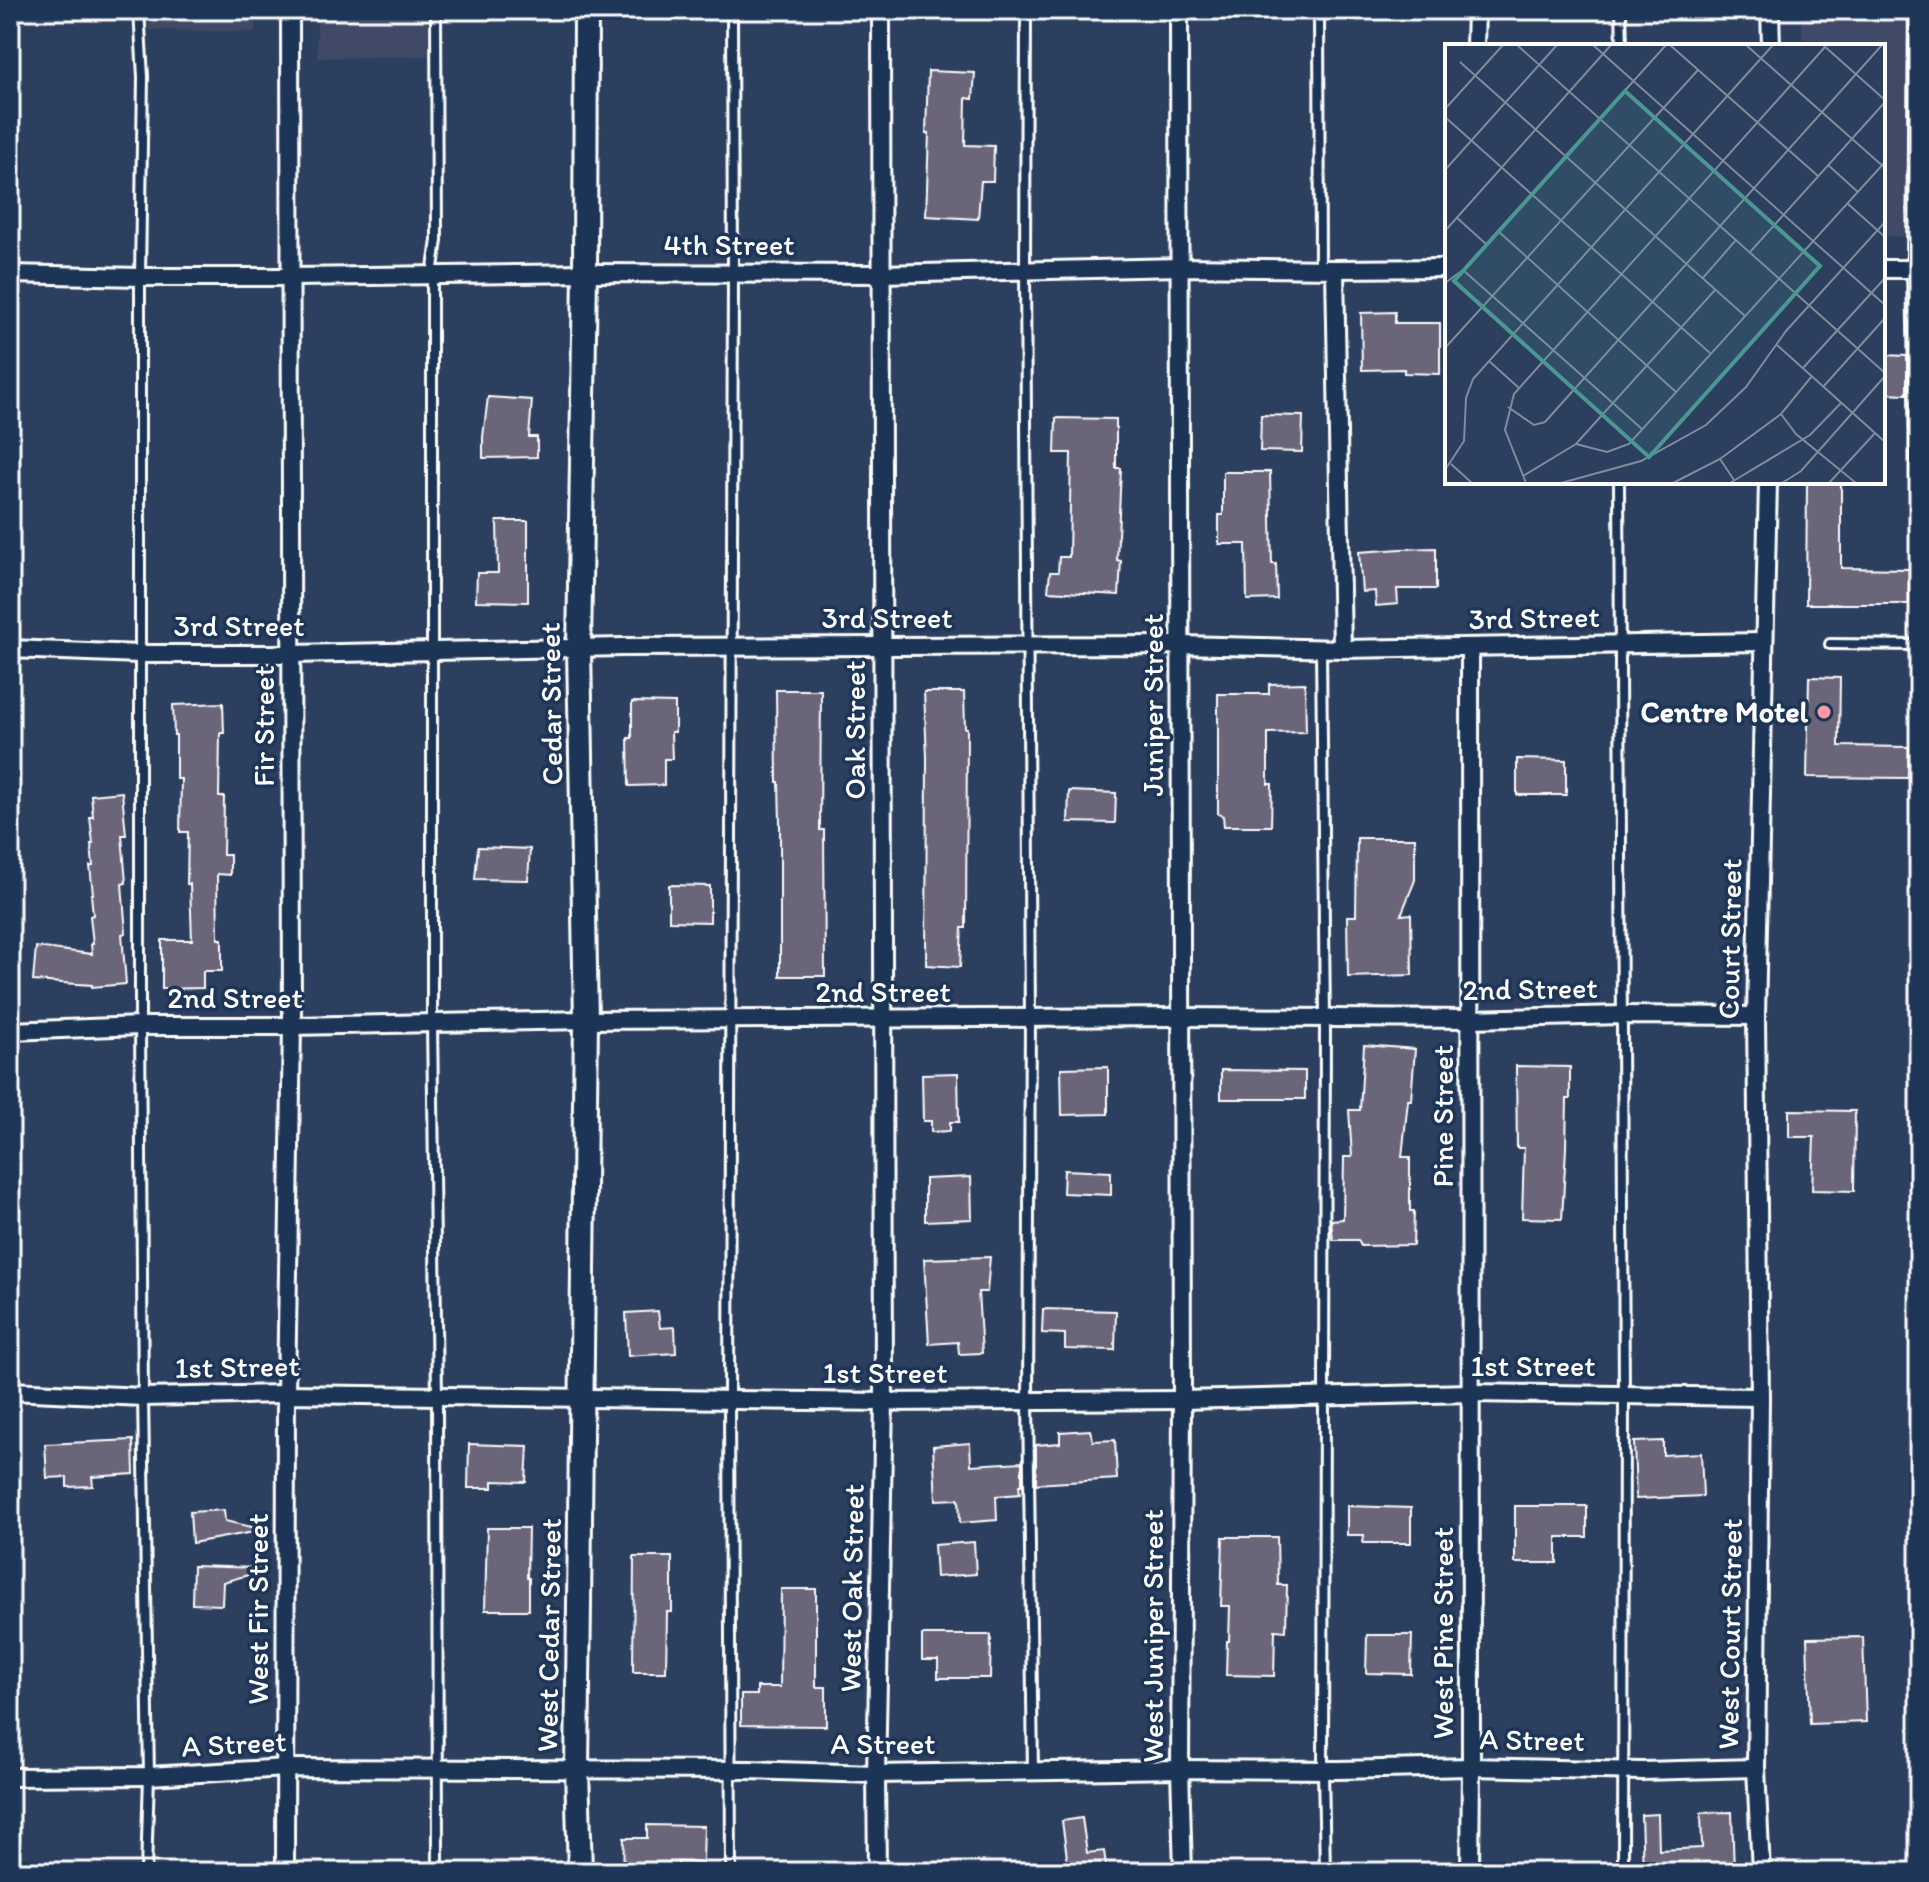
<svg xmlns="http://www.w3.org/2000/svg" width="1929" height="1882" font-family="Itim,sans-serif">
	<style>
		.built { fill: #3f4a66 }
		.building { fill: #6a6578; stroke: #fff; stroke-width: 2 }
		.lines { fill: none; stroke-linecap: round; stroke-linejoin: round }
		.service-casing { stroke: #fff; stroke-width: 14 }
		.minor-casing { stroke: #fff; stroke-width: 22 }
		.tertiary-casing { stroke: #fff; stroke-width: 28 }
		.service { stroke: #1d3557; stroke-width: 8 }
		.minor { stroke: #1d3557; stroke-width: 16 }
		.tertiary { stroke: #1d3557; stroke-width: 22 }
		.poi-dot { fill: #ff9aa2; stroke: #1d3557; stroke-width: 3 }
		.labels { text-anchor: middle; stroke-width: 7; stroke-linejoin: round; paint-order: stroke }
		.street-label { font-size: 30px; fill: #fff; stroke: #1d3557 }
		.poi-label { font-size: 30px; font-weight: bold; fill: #fff; stroke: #1d3557; text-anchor: end }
		.inset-road { fill: none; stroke: #808c9e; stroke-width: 2 }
		.view { fill: #4b9892; fill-opacity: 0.15; stroke: #4b9892; stroke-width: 4 }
		.inset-edge { fill: none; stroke: #fff; stroke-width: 4 }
	</style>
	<rect width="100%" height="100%" fill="#2c3f5e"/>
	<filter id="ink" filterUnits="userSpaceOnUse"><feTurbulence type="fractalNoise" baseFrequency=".0125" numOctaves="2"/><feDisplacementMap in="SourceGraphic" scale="16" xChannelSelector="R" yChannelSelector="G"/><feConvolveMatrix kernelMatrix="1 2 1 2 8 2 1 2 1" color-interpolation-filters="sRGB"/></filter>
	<g filter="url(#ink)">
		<g class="built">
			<polygon points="149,10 255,10 255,32 148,30"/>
			<polygon points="317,10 428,10 428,56 317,58"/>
			<polygon points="1802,10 1919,10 1919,236 1883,237 1883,46 1802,46"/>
		</g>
		<g class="building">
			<polygon points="928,71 975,73 973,99 966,98 965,145 994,146 993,181 981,181 978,219 926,216 929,133 926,133"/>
			<polygon points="1395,312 1395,323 1440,323 1440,374 1404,373 1404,369 1362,370 1361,313"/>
			<polygon points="1883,355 1907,356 1907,394 1883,393"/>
			<polygon points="488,397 532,400 529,437 537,437 537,457 483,458 483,437"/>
			<polygon points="1261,415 1303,416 1302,452 1260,451"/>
			<polygon points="1056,418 1116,419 1116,468 1121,468 1117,560 1121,561 1119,595 1048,591 1050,572 1058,572 1059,557 1069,557 1071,453 1055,453"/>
			<polygon points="1223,472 1270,472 1272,564 1276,564 1277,599 1247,600 1246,544 1219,544 1219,515 1223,515"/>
			<polygon points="1807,482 1841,482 1841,568 1909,569 1909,604 1806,604"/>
			<polygon points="497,521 528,521 528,602 476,601 477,573 498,573"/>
			<polygon points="1436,548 1436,589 1397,589 1398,604 1376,606 1375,591 1362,592 1359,552 1401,549"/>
			<polygon points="1809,677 1840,678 1839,746 1909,747 1908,778 1807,777"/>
			<polygon points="1305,683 1306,732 1268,733 1268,784 1272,784 1271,826 1224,826 1223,816 1218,814 1218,694 1269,694 1269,684"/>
			<polygon points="776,690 821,690 820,830 824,830 825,976 780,976 780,823 779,782 777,782"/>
			<polygon points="924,692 964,692 965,728 967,728 966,928 962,928 960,967 926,965 927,757"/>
			<polygon points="632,702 675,703 675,732 671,732 672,759 664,759 664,785 629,786 628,738 632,738"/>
			<polygon points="223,703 224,733 220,733 219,797 224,797 223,855 230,855 230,875 217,874 218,939 222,939 222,971 203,971 203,988 162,989 162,940 192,940 190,884 187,884 188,832 180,832 181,779 176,779 176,735 174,735 173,705"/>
			<polygon points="1517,759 1566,760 1566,795 1517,795"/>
			<polygon points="1069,791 1116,793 1115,823 1068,822"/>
			<polygon points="122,792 126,835 122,835 126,883 122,884 126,933 122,934 126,984 92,987 92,985 33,981 36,947 92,954 91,944 93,944 90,916 93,915 91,894 93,894 90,866 93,866 91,844 93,844 90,817 93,817 91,795"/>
			<polygon points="1357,838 1415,838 1415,880 1401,915 1411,914 1412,975 1348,977 1347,916 1356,916"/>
			<polygon points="478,847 530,849 528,880 475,879"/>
			<polygon points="669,885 710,886 710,922 669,921"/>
			<polygon points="1364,1045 1415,1049 1411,1100 1408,1100 1402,1157 1410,1157 1410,1211 1414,1211 1413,1245 1361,1246 1358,1240 1333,1240 1331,1220 1343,1219 1344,1157 1352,1157 1349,1110 1360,1110"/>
			<polygon points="1516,1066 1570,1067 1570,1099 1567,1099 1566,1148 1562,1219 1522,1218 1524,1148 1517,1148"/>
			<polygon points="1108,1067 1108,1114 1062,1115 1061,1068"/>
			<polygon points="1221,1070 1305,1071 1305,1099 1221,1099"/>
			<polygon points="958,1073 959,1122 950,1122 950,1131 931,1132 931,1121 923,1121 922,1074"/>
			<polygon points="1789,1110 1855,1111 1854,1191 1812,1190 1814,1137 1789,1137"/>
			<polygon points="1064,1170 1111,1172 1111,1195 1063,1193"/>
			<polygon points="971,1177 972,1219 925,1221 925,1179"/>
			<polygon points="990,1257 987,1292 978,1292 982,1353 959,1354 958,1342 929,1344 924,1259"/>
			<polygon points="1043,1309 1116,1311 1115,1350 1065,1349 1065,1334 1042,1333"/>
			<polygon points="658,1311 660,1328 675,1327 676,1353 628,1356 626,1313"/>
			<polygon points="1090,1430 1093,1441 1115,1440 1117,1479 1036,1484 1036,1445 1060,1443 1060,1432"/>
			<polygon points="133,1440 134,1474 92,1477 93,1486 67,1487 67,1477 47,1478 45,1444"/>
			<polygon points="1663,1441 1663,1455 1701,1453 1703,1496 1636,1499 1634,1442"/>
			<polygon points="970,1443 971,1465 1022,1462 1022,1485 1019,1485 1020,1494 996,1496 997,1520 960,1523 959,1499 936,1500 933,1446"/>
			<polygon points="469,1444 528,1446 526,1482 493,1481 493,1488 468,1488"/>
			<polygon points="1347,1506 1411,1508 1411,1543 1363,1543 1364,1535 1347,1535"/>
			<polygon points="1515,1506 1587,1506 1587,1537 1557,1537 1557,1563 1515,1563"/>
			<polygon points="224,1510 225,1521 265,1530 192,1543 190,1512"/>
			<polygon points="487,1528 528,1528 527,1578 529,1578 529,1610 485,1610"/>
			<polygon points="1223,1537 1277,1537 1278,1585 1287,1585 1286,1631 1275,1630 1274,1676 1226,1675 1227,1641 1229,1641 1230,1606 1221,1606"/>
			<polygon points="974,1542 976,1574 936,1577 934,1545"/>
			<polygon points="634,1557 672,1557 672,1612 667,1612 666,1672 633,1672"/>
			<polygon points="193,1566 259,1568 259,1572 223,1582 222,1605 192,1604"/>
			<polygon points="781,1589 816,1589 816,1687 826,1687 826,1726 741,1725 741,1695 757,1695 757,1687 780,1687"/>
			<polygon points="922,1635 991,1635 990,1678 938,1678 938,1660 922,1660"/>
			<polygon points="1367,1635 1412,1635 1411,1674 1366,1673"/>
			<polygon points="1863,1637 1866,1722 1810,1724 1807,1638"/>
			<polygon points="1732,1812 1734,1872 1643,1872 1641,1815 1658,1814 1659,1850 1702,1848 1701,1813"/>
			<polygon points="1082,1818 1087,1853 1104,1851 1107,1872 1069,1872 1062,1821"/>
			<polygon points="647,1825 704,1826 703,1863 678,1862 678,1872 623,1871 624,1838 647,1838"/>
		</g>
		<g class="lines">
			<defs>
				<g id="service">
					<polyline points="139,10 143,77 140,277 140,1026 143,1397 149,1776 146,1872"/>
					<polyline points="436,10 437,240 432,275 432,1023 437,1396 438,1872"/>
					<polyline points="1026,10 1025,270 1030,1019 1028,1401 1033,1771"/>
					<polyline points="1319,10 1320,268"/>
					<polyline points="1621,10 1622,46"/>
					<polyline points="1914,10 1912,269 1919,645"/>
					<polyline points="1619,482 1624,1395 1623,1872"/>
					<polyline points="1830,644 1919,645"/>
					<polyline points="1321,649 1325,1018 1323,1770 1325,1872"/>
					<polyline points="731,1872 729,1400 733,273 732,10"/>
				</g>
				<g id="minor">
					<polyline points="1179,10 1182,1400 1180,1769 1183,1872"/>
					<polyline points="1770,10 1771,46"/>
					<polyline points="1475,46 1476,10"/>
					<polyline points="1335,269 1342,649"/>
					<polyline points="1883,269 1919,269"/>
					<polyline points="10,274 140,277 292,277 585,273 881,274 1180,267 1335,269 1447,268"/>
					<polyline points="10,649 140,654 292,654 623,647 1181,645 1342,649 1763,642"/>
					<polyline points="10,1031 140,1026 292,1026 586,1020 1181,1017 1471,1019 1621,1015 1756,1016"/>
					<polyline points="10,1391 143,1397 286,1394 884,1402 1182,1400 1471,1393 1760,1397"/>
					<polyline points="10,1777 149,1776 286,1768 748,1770 876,1774 1180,1769 1338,1770 1471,1767 1642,1771 1756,1768"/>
					<polyline points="285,1872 286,1394 292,1026 290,10"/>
					<polyline points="877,1872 876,1774 884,1402 881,10"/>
					<polyline points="1470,1872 1471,1767 1470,647"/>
					<polyline points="1761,1872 1756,1768 1760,1397 1756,1016 1768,482"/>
				</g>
				<polyline id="tertiary" points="580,1872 577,1769 586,1020 579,648 585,273 586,10"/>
			</defs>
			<use href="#service" class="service-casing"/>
			<use href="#minor" class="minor-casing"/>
			<use href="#tertiary" class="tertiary-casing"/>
			<use href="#service" class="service"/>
			<use href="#minor" class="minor"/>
			<use href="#tertiary" class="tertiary"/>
		</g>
	</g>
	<circle class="poi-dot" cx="1824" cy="712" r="8"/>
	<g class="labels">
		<g class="street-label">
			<text x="729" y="255">4th Street</text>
			<text x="887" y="628">3rd Street</text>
			<text transform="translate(1534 618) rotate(-1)" y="10">3rd Street</text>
			<text x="239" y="636">3rd Street</text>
			<text transform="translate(551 704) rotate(-91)" y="10">Cedar Street</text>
			<text transform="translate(1153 705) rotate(-90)" y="10">Juniper Street</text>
			<text transform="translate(264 726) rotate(-90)" y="10">Fir Street</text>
			<text transform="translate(855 730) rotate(-90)" y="10">Oak Street</text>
			<text transform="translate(1730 939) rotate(-89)" y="10">Court Street</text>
			<text transform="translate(1530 989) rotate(-1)" y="10">2nd Street</text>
			<text x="883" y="1002">2nd Street</text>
			<text x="235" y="1008">2nd Street</text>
			<text transform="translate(1443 1116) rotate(-90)" y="10">Pine Street</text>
			<text x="1533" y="1376">1st Street</text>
			<text transform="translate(237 1367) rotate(-1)" y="10">1st Street</text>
			<text x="885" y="1383">1st Street</text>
			<text transform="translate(852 1588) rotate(-89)" y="10">West Oak Street</text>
			<text transform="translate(258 1609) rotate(-90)" y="10">West Fir Street</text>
			<text transform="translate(1443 1633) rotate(-90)" y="10">West Pine Street</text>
			<text transform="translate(1730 1634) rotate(-89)" y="10">West Court Street</text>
			<text transform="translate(549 1635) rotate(-89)" y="10">West Cedar Street</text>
			<text transform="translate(1153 1636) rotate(-90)" y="10">West Juniper Street</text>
			<text transform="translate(1532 1740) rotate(1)" y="10">A Street</text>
			<text transform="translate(234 1744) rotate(-3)" y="10">A Street</text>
			<text x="883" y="1754">A Street</text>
		</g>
		<g class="poi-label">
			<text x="1808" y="722">Centre Motel</text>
		</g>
	</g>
	<g transform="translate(1445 44)">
		<rect width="440" height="440" fill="#2c3f5e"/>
		<path class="inset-road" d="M72,1L440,329M148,1L440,261M225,1L373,132M301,1L440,124M378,1L440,56M15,18L300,272M0,65L58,1M0,73L265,309M383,121L413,148M0,126L112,1M403,160L440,193M11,173L41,200M0,187L166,1M53,187L231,348M305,208L440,58M18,226L197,385M257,235L291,196M0,239L18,226L221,1M332,301L440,398M0,304L253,26M44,317L74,344M358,324L440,234M378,343L440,274M63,363L89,381L100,378L437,1M336,370L351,390L411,439M131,400L162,408L184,400L440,118M275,415L289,436M6,420L27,439M0,426L19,397L21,354L28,335L328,1M78,432L131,400L270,246M81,439L60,386L69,350L380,3M116,439L196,417L261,381L301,343L341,287L440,178M228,439L275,415L336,370L367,332M285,439L365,391L396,359M337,439L356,427L440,332M384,439L430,389"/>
		<path class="view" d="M180,47L375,222L204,413L9,237Z"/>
		<rect width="440" height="440" class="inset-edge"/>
	</g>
	<rect width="1929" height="1882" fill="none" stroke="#1d3557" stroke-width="40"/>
	<rect x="20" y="20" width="1889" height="1842" fill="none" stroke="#fff" stroke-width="3" filter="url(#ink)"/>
</svg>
